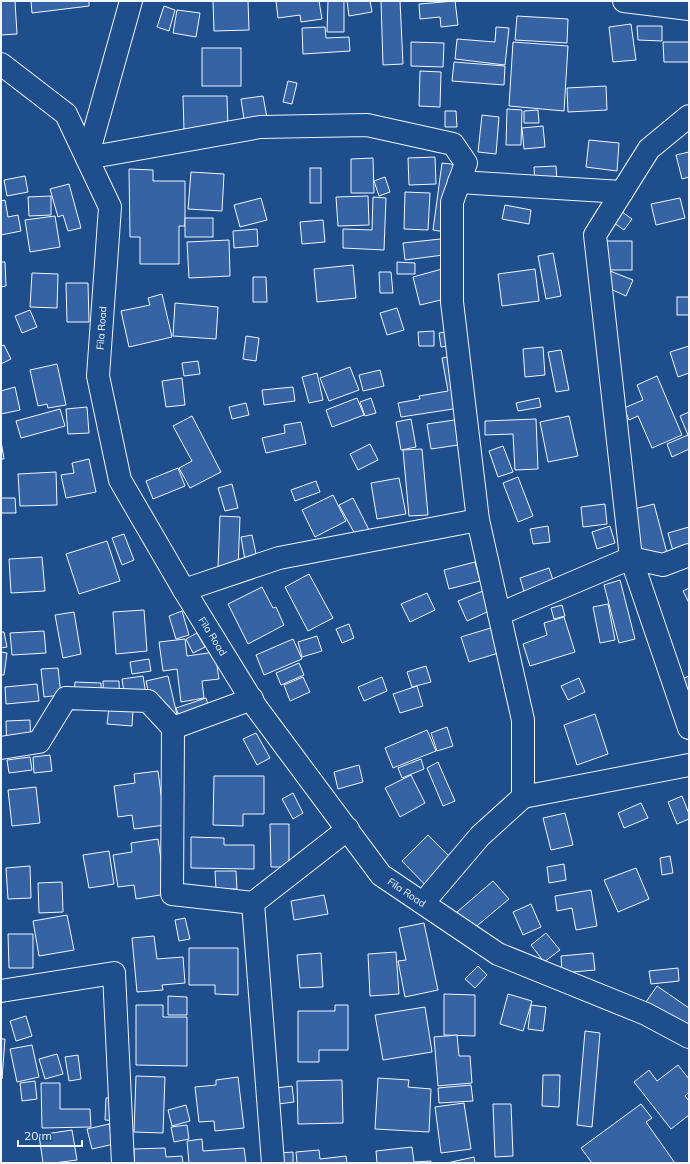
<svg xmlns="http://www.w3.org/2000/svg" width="690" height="1164" font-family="Mulish,sans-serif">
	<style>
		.building { fill: #3563a3; stroke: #f2f6ff }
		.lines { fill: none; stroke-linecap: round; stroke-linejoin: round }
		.minor-casing { stroke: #f2f6ff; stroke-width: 24 }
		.minor { stroke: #1f4e8c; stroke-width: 22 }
		.labels { text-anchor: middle; stroke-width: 3; stroke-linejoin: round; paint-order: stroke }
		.street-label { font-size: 10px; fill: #f2f6ff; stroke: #1f4e8c }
	</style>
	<rect width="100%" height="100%" fill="#1f4e8c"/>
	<g class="building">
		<polygon points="1,1 15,1 17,34 1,35"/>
		<polygon points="31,1 89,1 89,6 32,13"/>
		<polygon points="213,1 248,1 249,30 214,31"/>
		<polygon points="276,1 319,1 322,19 301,22 300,15 278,18"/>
		<polygon points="328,1 344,1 344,32 327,32"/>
		<polygon points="347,1 370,1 372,12 349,16"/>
		<polygon points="381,1 400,1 403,64 383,65"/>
		<polygon points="455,1 458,25 441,27 440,17 420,19 419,4"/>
		<polygon points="164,6 175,10 169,31 157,27"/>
		<polygon points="177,10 200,13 196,37 173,33"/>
		<polygon points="517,16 568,19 567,43 515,40"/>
		<polygon points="631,24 636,60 613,62 609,27"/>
		<polygon points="637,26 662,26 662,41 638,40"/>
		<polygon points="325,27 326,38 349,37 350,51 303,54 302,28"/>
		<polygon points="496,27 509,28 505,65 455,59 457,39 495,42"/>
		<polygon points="411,42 444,43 443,67 411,66"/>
		<polygon points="513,42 568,46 564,111 509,106"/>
		<polygon points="663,42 689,42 689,62 664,62"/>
		<rect x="202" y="48" width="39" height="38"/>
		<polygon points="454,62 505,66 504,85 452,81"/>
		<polygon points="420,71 441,72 440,107 419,106"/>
		<polygon points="288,81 297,83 292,104 283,102"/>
		<polygon points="606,86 607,110 568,112 567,88"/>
		<polygon points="183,96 227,96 228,129 184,130"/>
		<polygon points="263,96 268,123 245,126 241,99"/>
		<polygon points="507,109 522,110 521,145 506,145"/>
		<polygon points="538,110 539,123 524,123 524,111"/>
		<polygon points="445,111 456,111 457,127 445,127"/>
		<polygon points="482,115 499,117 496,154 478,152"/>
		<polygon points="543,126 545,147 524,149 522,128"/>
		<polygon points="589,140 619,143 617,171 586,167"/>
		<polygon points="689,152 689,177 682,179 676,155"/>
		<polygon points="435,157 436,184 409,185 408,158"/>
		<polygon points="373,158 374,193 351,193 351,159"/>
		<polygon points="442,163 459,165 451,233 433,230"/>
		<polygon points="556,166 557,182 535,184 534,167"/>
		<rect x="310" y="168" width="11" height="35"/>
		<polygon points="129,169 153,170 153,181 185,181 185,226 179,226 179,264 140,264 140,237 130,237"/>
		<polygon points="191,172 224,174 222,211 188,209"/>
		<polygon points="25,176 28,192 7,196 4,180"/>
		<polygon points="385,177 390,192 379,196 374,181"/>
		<polygon points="69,184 81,228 68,231 63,215 58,217 50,189"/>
		<polygon points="405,192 430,193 428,230 404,229"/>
		<polygon points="51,196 51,215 29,216 28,197"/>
		<polygon points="368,196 369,225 338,226 336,197"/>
		<polygon points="373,197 386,198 384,250 343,248 343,229 372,230"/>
		<polygon points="261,198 267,220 240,227 234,205"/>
		<polygon points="680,198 685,218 656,225 651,204"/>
		<polygon points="5,200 8,217 18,215 21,231 1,235 1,201"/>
		<polygon points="505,205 531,210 529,224 502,219"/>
		<polygon points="618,209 632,219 624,230 610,220"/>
		<polygon points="55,216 60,247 30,252 25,220"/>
		<rect x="185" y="218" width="28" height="19"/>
		<polygon points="323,220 325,242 302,244 300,222"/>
		<polygon points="257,229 258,246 234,248 233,231"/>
		<polygon points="450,238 451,254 405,260 403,243"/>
		<polygon points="229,240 230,276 189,278 187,242"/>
		<rect x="602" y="241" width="30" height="29"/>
		<polygon points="553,253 561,296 546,299 538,256"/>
		<polygon points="1,262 5,262 6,286 1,287"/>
		<polygon points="397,262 415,263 415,274 397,274"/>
		<polygon points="353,265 356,298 317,302 314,269"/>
		<polygon points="442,269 449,298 420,305 413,277"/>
		<polygon points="535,269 539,301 502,306 498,274"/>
		<polygon points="610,271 633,280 626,296 604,286"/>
		<polygon points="379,272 391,272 393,293 380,293"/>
		<polygon points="32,273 58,274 57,308 30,307"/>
		<polygon points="253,277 266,277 267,302 253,302"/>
		<polygon points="66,283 88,283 89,322 67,322"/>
		<polygon points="162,294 172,337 129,347 121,311 150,305 148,298"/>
		<rect x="677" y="297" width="12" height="18"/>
		<polygon points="175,303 218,307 216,339 173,336"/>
		<polygon points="397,308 404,330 387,335 380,313"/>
		<polygon points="30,310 37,327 22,333 15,316"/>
		<polygon points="460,330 463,344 441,347 439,333"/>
		<polygon points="434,331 434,346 419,346 418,332"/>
		<polygon points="246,336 259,338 256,361 243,359"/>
		<polygon points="4,345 11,359 1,364 1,346"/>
		<polygon points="689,346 689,373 678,377 670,352"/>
		<polygon points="543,347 545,375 525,377 523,349"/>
		<polygon points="561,350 569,390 556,392 548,352"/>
		<polygon points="457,355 466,407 401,417 398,403 420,399 419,396 448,391 442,358"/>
		<polygon points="198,361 200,374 184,376 182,363"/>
		<polygon points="57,364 66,405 48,408 47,404 38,406 30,370"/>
		<polygon points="350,367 359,390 329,401 320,378"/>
		<polygon points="380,370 384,386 363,391 359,375"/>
		<polygon points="317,373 323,400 309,403 302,377"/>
		<polygon points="657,376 682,435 652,448 638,416 629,420 624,408 643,400 637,385"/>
		<polygon points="182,378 185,405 166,407 162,381"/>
		<polygon points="15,387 20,410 1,414 1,391"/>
		<polygon points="293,387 295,401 264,405 262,390"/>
		<polygon points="357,398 364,415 332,427 326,410"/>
		<polygon points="371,398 376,413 365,416 360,402"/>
		<polygon points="539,398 541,407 518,411 516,403"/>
		<polygon points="246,403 249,415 232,419 229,407"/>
		<polygon points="87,407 89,433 68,434 66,409"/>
		<polygon points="60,409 65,426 21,438 16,421"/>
		<polygon points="689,412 689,449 672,457 667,444 688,435 680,416"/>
		<polygon points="192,416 221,472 190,488 179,468 192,461 173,426"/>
		<polygon points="569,416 578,456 548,462 540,422"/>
		<polygon points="411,419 416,447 401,450 396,422"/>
		<polygon points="461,419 465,444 431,449 427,424"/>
		<polygon points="536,419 538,469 515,470 513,434 485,435 485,421"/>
		<polygon points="301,422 306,444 266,453 262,438 285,433 284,425"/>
		<polygon points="1,441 4,459 1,459"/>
		<polygon points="370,444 378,460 358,470 350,454"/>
		<polygon points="503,446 513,472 498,477 489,451"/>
		<polygon points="422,449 428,515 409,516 403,450"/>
		<polygon points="89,459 96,492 66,498 61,475 74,473 72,463"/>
		<polygon points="178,468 185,486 153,499 146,481"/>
		<polygon points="56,472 57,505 20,506 18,474"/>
		<polygon points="518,477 533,516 518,522 503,483"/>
		<polygon points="399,478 406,514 377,519 371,483"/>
		<polygon points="316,481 320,492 295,501 291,490"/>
		<polygon points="232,484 238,508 225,511 218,488"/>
		<polygon points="333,495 346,521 315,537 302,510"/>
		<polygon points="1,498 15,498 16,513 1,513"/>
		<polygon points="353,498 369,530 356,536 339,505"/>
		<polygon points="605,504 607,524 583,527 581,507"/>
		<polygon points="654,504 668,557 639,564 626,511"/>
		<polygon points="220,516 240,517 238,569 218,568"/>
		<polygon points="548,526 550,542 533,544 530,529"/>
		<polygon points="610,526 615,543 597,549 592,532"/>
		<polygon points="689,527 689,550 674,555 668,533"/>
		<polygon points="124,534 134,560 122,565 112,538"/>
		<polygon points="252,535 258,563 246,566 241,537"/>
		<polygon points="107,541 120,581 79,594 66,554"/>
		<polygon points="42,557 45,591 11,593 9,559"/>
		<polygon points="475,562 480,581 449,589 444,570"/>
		<polygon points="549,568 558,595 528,605 520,578"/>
		<polygon points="309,574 333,618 308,631 285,587"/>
		<polygon points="620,580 635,639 619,643 604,585"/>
		<polygon points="262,587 273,608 276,607 284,625 248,644 228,604"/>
		<polygon points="689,588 689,603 683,591"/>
		<polygon points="488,589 496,608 467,621 458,601"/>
		<polygon points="427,593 435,610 410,622 401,604"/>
		<polygon points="608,604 615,640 600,643 593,607"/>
		<polygon points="562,605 565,616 554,619 551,608"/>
		<polygon points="144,610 147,651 116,654 113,612"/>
		<polygon points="182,611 189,635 176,639 169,616"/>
		<polygon points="74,612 81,654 63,658 55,615"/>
		<polygon points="564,617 575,652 530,666 523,644 547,635 544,623"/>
		<polygon points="507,623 515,648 469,662 461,637"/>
		<polygon points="349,624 354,638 342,643 336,629"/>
		<polygon points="44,631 46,653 12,655 10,633"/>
		<polygon points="1,632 4,632 7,647 1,648"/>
		<polygon points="197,633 205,647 193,653 186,639"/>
		<polygon points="317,636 322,651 302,657 298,642"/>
		<polygon points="185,639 187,656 215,652 219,679 202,681 204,698 181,702 177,669 163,671 159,642"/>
		<polygon points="293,639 302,659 264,675 256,655"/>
		<polygon points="1,652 7,653 4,675 1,675"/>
		<polygon points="149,659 151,671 132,674 130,662"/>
		<polygon points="299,663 304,675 281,685 276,673"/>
		<polygon points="426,666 431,682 412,687 407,672"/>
		<polygon points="58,668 61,695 44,697 41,669"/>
		<polygon points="143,676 146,695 125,699 122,679"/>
		<polygon points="168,676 177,715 154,720 146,681"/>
		<polygon points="689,676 689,715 679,680"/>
		<polygon points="303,677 310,692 290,701 284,685"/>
		<polygon points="382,677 387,691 364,701 358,687"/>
		<polygon points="579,678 585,692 568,700 561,686"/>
		<polygon points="103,681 119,681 120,705 104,706"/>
		<polygon points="75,682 101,683 101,702 74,702"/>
		<polygon points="37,684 39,701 6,704 5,687"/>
		<polygon points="417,686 423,706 400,713 393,694"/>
		<polygon points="206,698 214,723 185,733 176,708"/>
		<polygon points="109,708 133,710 132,726 107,724"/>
		<polygon points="595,714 608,754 577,765 564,725"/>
		<polygon points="30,720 31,754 7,756 6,721"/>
		<polygon points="447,727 453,746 437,751 431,733"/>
		<polygon points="427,730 436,751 393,768 385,748"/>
		<polygon points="256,733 270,758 257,765 243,739"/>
		<polygon points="50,755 52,771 34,773 33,757"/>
		<polygon points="30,757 32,770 9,773 7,760"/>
		<polygon points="421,759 424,769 402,778 398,768"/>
		<polygon points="438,762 455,801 443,806 427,768"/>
		<polygon points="359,765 363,782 338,789 334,772"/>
		<polygon points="158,771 165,825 134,829 132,815 118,817 114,786 135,783 134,774"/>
		<polygon points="411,775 425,803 400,817 385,788"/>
		<polygon points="214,776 264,776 264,814 243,814 243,826 213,825"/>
		<polygon points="36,787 40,823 12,826 8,790"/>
		<polygon points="293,793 303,813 293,819 282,799"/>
		<polygon points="682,796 689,814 689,819 677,824 668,802"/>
		<polygon points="641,803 648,818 624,828 618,813"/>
		<polygon points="565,813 573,845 551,850 543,818"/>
		<polygon points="270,824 289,824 289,867 271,867"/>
		<polygon points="428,835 463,870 436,896 402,861"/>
		<polygon points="191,837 224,838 224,845 254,845 254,869 191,868"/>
		<polygon points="158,839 166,894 136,899 134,885 118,887 113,855 132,852 131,843"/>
		<polygon points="109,851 114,884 89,888 83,855"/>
		<polygon points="670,856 673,873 662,875 660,858"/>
		<polygon points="564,864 566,880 549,883 547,867"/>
		<polygon points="30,866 31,898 8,899 6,868"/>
		<polygon points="636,868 649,899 618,912 604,880"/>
		<polygon points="215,871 236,871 237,889 216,889"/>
		<polygon points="493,881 509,899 472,930 457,912"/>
		<polygon points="62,882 63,912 39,913 38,883"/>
		<polygon points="591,890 597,926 576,930 572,908 557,911 555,896"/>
		<polygon points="324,895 328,914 294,920 291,901"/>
		<polygon points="531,904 541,927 523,935 513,912"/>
		<polygon points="67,915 74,950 39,956 33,921"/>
		<polygon points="185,918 190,939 179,941 175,920"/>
		<polygon points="424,923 438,990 405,997 398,961 406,960 399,928"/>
		<polygon points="546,933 560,950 544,962 531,945"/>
		<polygon points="8,934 33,934 33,968 9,968"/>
		<polygon points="154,936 157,959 183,957 185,983 162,985 163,990 137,992 132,938"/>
		<polygon points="189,948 238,948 238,995 215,994 215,985 189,985"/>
		<polygon points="396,952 399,994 370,996 368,954"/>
		<polygon points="321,953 323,987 300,988 297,955"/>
		<polygon points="593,953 595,970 562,973 561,956"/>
		<polygon points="478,966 487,975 475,988 465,979"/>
		<polygon points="678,968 679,981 651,984 649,971"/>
		<polygon points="657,986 689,1008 689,1023 686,1028 646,1002"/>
		<polygon points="444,994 475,995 475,1036 444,1035"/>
		<polygon points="508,994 532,1001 523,1031 500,1024"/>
		<polygon points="168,996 187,997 187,1015 168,1015"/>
		<polygon points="136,1005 163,1005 163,1017 187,1017 187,1066 136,1065"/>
		<polygon points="335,1005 348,1005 348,1050 319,1050 319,1062 298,1062 298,1011 335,1011"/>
		<polygon points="531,1005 546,1007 543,1031 528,1029"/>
		<polygon points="425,1007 432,1052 383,1060 375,1015"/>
		<polygon points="26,1016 32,1036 16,1041 10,1021"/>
		<polygon points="585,1031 600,1033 592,1127 577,1125"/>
		<polygon points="457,1035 459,1056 470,1056 472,1083 438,1086 434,1037"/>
		<polygon points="1,1039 5,1039 2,1079 1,1079"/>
		<polygon points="32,1045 39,1077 17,1082 10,1049"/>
		<polygon points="57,1054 63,1074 45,1079 39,1059"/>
		<polygon points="78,1055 81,1079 69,1081 65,1057"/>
		<polygon points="678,1065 689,1079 689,1092 685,1096 689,1101 689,1115 671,1129 634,1082 649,1070 657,1081"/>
		<polygon points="543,1075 560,1075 559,1107 542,1106"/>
		<polygon points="136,1076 165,1077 163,1133 134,1132"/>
		<polygon points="238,1077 244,1128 215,1131 214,1121 199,1122 195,1087 216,1085 216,1080"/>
		<polygon points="378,1078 409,1080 408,1087 431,1089 429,1132 375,1129"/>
		<polygon points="342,1080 343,1123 298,1124 297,1081"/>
		<polygon points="35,1081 37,1099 22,1101 20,1083"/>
		<polygon points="41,1083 60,1083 60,1109 90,1109 91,1127 42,1128"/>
		<polygon points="471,1085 473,1101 439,1103 438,1088"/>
		<polygon points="292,1086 294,1102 278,1104 276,1088"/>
		<polygon points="106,1098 119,1098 119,1121 105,1120"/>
		<polygon points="464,1103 471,1149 441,1153 435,1107"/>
		<polygon points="493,1104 511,1104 513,1156 495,1157"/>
		<polygon points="641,1104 652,1118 646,1122 675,1163 592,1163 581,1148"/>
		<polygon points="186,1105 190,1121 172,1126 168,1110"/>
		<polygon points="109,1124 114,1144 92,1149 87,1129"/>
		<polygon points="187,1125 189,1139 174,1142 171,1127"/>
		<polygon points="72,1130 77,1160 54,1163 43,1163 39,1135"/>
		<polygon points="202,1139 203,1151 244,1148 246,1163 189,1163 187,1141"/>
		<polygon points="412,1147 414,1162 431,1161 431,1163 377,1163 376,1151"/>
		<polygon points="165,1148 166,1157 182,1156 183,1163 134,1163 134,1149"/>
		<polygon points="319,1150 320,1159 346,1156 347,1163 297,1163 296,1152"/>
		<polygon points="293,1152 293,1163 279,1163 279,1153"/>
		<polygon points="474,1157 475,1163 447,1163"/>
	</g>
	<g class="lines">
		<defs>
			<g id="minor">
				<polyline points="131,1 87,158 260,127 367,125 453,144 466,163 452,202 452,302 478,520 523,720 523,797 480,836 423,903"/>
				<polyline points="624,1 689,9"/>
				<polyline points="1,64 66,114 110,207 98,376 120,480 184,590 256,707 381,875 498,954 646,1014 689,1037"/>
				<polyline points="689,116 649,149 595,235 631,558 689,728"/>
				<polyline points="459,182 622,192"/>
				<polyline points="184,590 279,558 478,520"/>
				<polyline points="499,614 631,558 663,565 689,555"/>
				<polyline points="252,699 173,728 172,894 253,903"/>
				<polyline points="1,748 39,742 66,698 148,701 173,728"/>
				<polyline points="523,797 689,765"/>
				<polyline points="1,991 114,973 123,1163"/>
				<polyline points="273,1163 253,903 348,829"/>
			</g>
		</defs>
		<use href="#minor" class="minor-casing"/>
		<use href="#minor" class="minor"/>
	</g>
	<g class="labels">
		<g class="street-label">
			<text transform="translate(101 328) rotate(-86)" y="4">Fila Road</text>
			<text transform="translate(213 636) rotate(58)" y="4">Fila Road</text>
			<text transform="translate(407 892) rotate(34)" y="4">Fila Road</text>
		</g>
	</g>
	<rect width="690" height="1164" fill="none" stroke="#f2f6ff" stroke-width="4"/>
	<path d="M18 1140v6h64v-6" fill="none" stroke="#f2f6ff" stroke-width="2"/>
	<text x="24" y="1140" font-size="12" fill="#f2f6ff" stroke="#1f4e8c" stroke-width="3" paint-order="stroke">20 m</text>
</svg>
